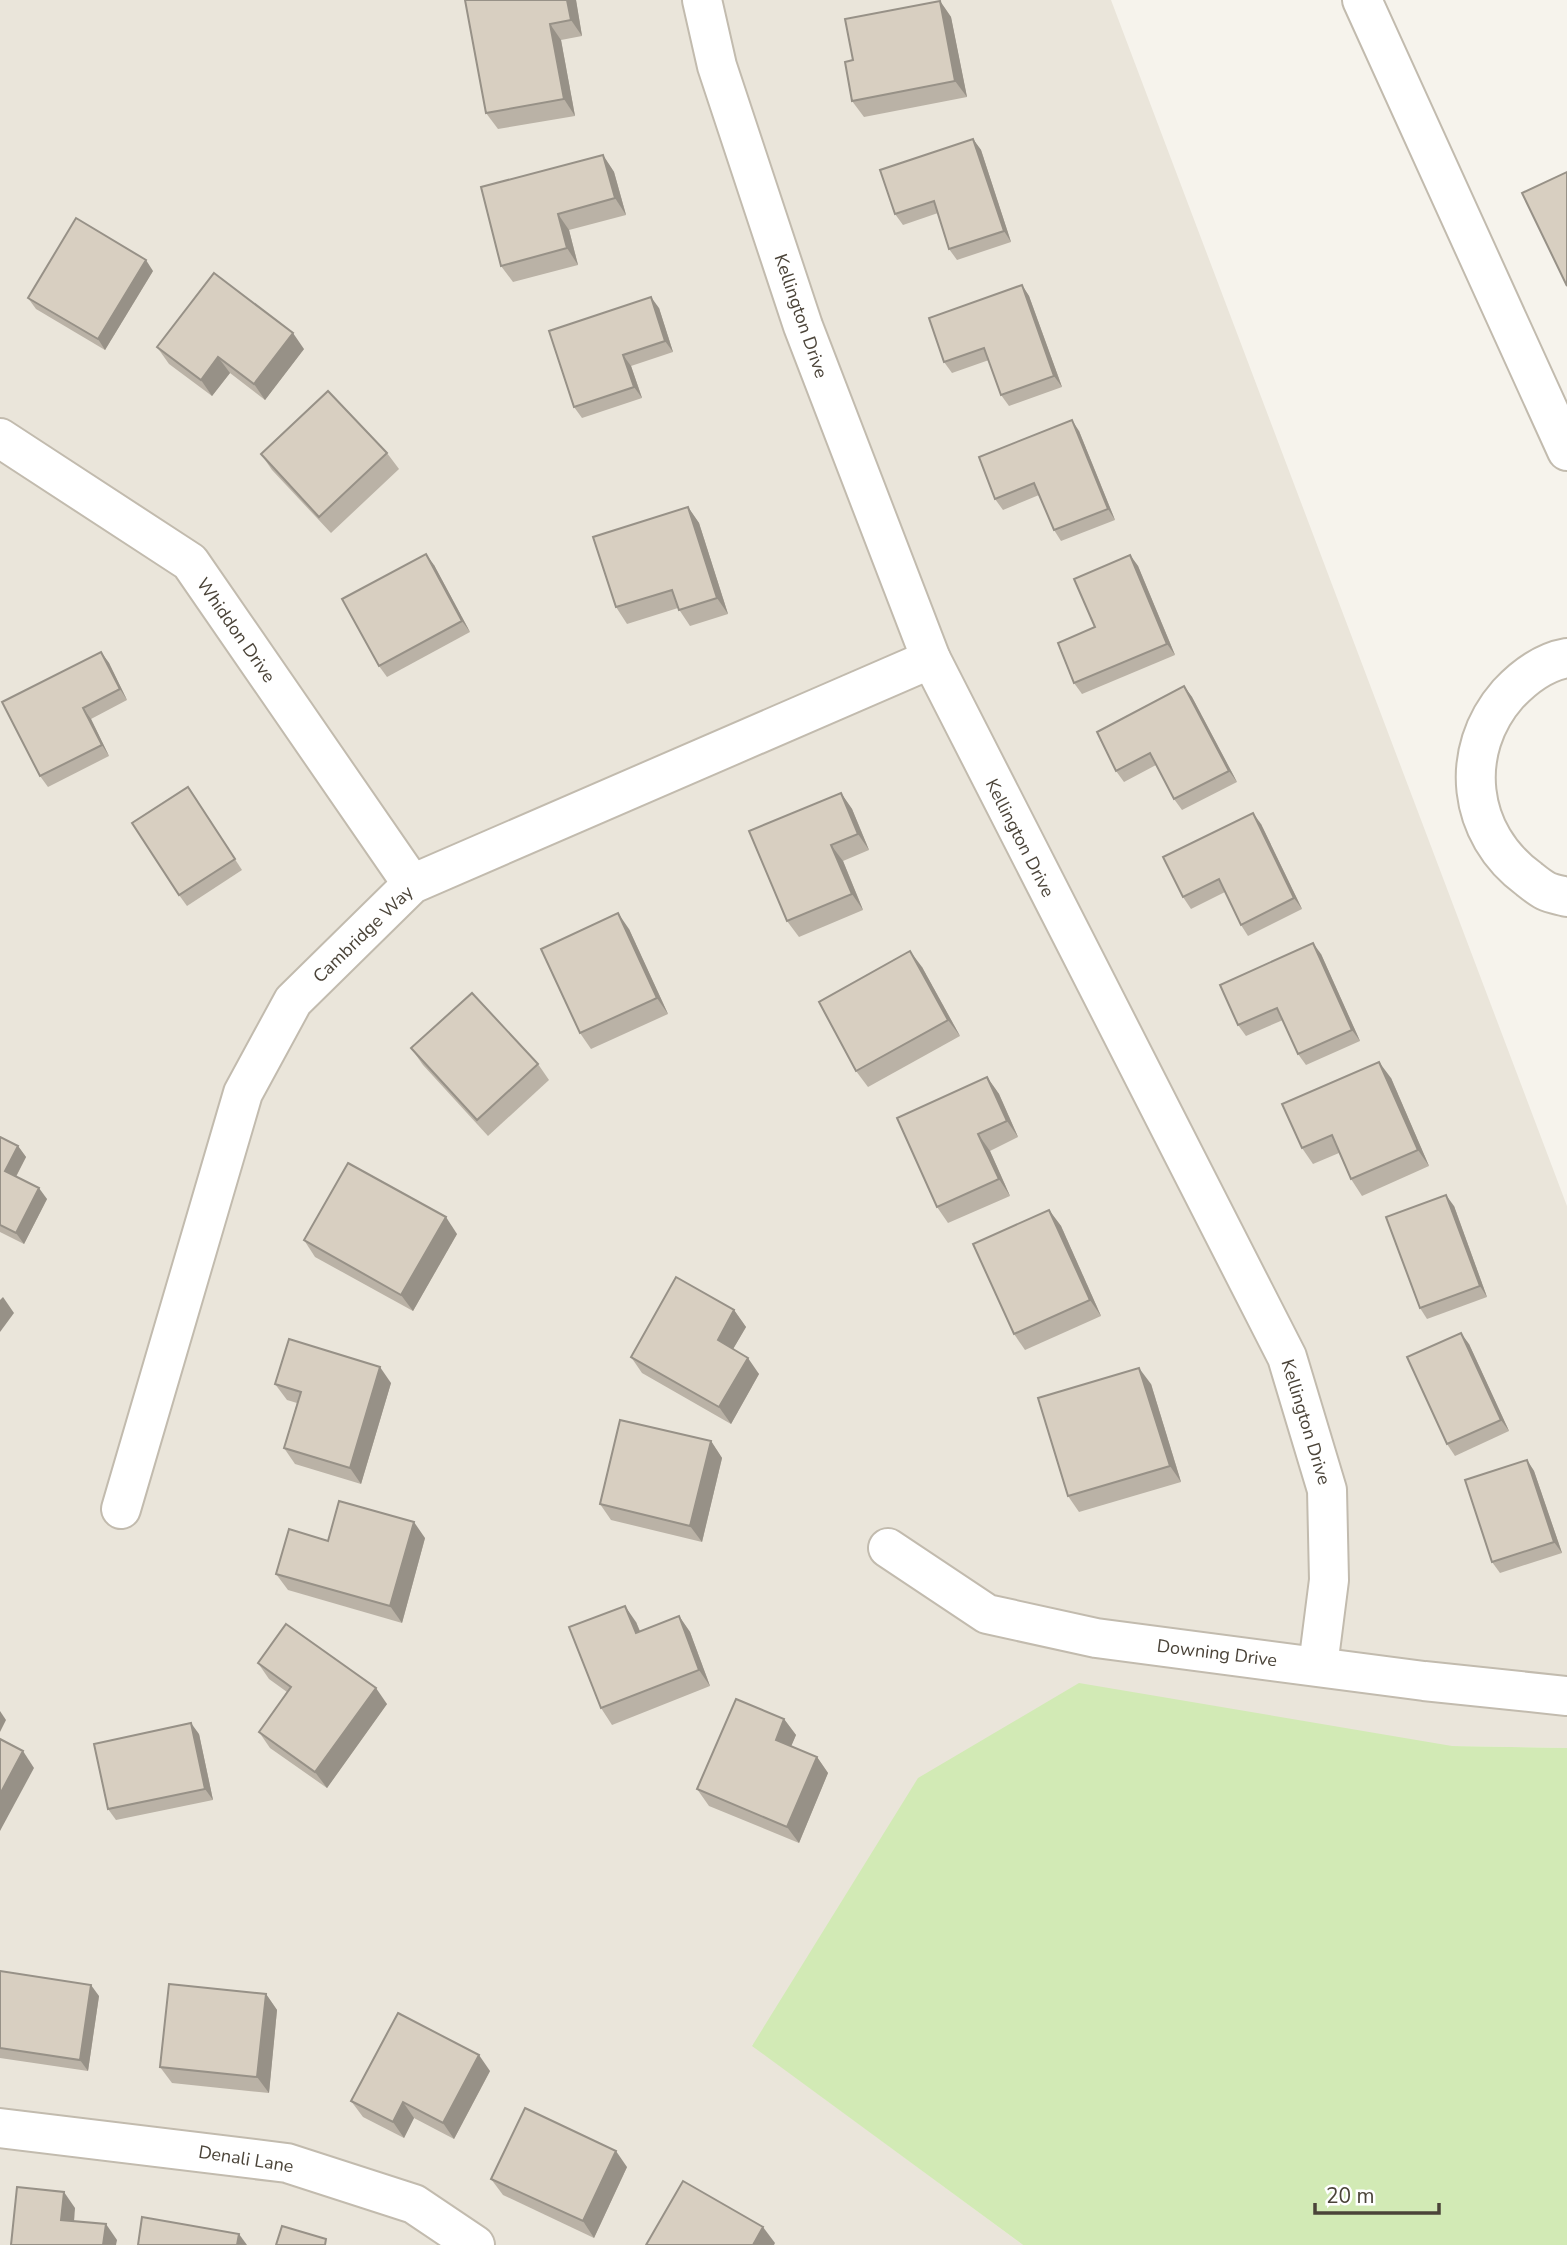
<svg xmlns="http://www.w3.org/2000/svg" width="1567" height="2245" font-family="'Nunito Sans',sans-serif">
	<style>
		.residential { fill: #eae5da }
		.green { fill: #d2eab5 }
		.lines { fill: none; stroke-linecap: round; stroke-linejoin: round }
		.minor-casing { stroke: #c2bbae; stroke-width: 42 }
		.minor { stroke: #fff; stroke-width: 38 }
		.wall { fill: #bab2a6 }
		.shaded-wall { fill: #979187 }
		.building { fill: #d8cfc1; stroke: #979187; stroke-width: 2 }
		.labels { text-anchor: middle; stroke-width: 5; stroke-linejoin: round; paint-order: stroke }
		.street-label { font-size: 18px; fill: #4b4439; stroke: #fff }
	</style>
	<rect width="100%" height="100%" fill="#f6f3ec"/>
	<polygon class="residential" points="0,0 1111,0 1567,1206 1567,1748 1452,1746 752,2045 1023,2245 0,2245"/>
	<polygon class="green" points="1079,1683 1452,1746 1567,1748 1567,2245 1023,2245 752,2046 918,1778"/>
	<g class="lines">
		<defs>
			<g id="minor">
				<polyline points="702,0 717,66 803,326 931,659 1287,1357 1327,1490 1329,1580 1318,1666"/>
				<polyline points="1362,0 1567,451"/>
				<polyline points="0,438 190,562 412,884"/>
				<path d="M1567,658C1544,662 1523,678 1508,694C1458,751 1467,834 1529,879C1534,883 1540,888 1546,891C1552,894 1560,895 1567,897"/>
				<polyline points="121,1509 243,1093 293,1001 412,884 931,659"/>
				<polyline points="888,1548 987,1614 1096,1638 1424,1681 1567,1696"/>
				<polyline points="0,2128 287,2163 414,2204 475,2245"/>
			</g>
		</defs>
		<use href="#minor" class="minor-casing"/>
		<use href="#minor" class="minor"/>
	</g>
	<g class="wall">
		<polygon points="465,0 576,0 582,36 561,40 575,116 498,129 486,113"/>
		<polygon points="940,1 951,17 967,97 864,117 852,101 853,60"/>
		<polygon points="973,139 981,150 1011,242 957,260 949,249 938,213 903,225 895,214"/>
		<polygon points="603,155 614,172 626,215 569,230 578,265 513,282 501,266"/>
		<polygon points="153,271 105,350 36,309 28,298"/>
		<polygon points="1022,285 1029,296 1062,387 1009,406 1001,395 989,360 952,373 944,362"/>
		<polygon points="659,308 673,352 631,366 642,398 582,418 574,407"/>
		<polygon points="157,347 304,349 265,400 230,373 212,396 169,364"/>
		<polygon points="1079,431 1115,520 1061,541 1054,530 1039,495 1003,510 995,499"/>
		<polygon points="387,453 399,469 331,533 272,470 261,454"/>
		<polygon points="688,507 699,523 728,614 690,626 678,608 627,624 616,607"/>
		<polygon points="1130,555 1138,566 1175,655 1082,694 1074,683"/>
		<polygon points="434,565 470,632 387,677 379,666"/>
		<polygon points="101,652 109,663 127,700 91,719 109,756 48,787 40,776"/>
		<polygon points="1184,686 1192,697 1237,782 1182,810 1174,799 1156,765 1124,782 1116,771"/>
		<polygon points="188,787 242,870 187,906 179,895"/>
		<polygon points="841,793 852,809 869,850 843,861 863,910 799,937 787,921"/>
		<polygon points="1261,824 1302,909 1248,936 1241,925 1225,892 1191,909 1183,897"/>
		<polygon points="629,929 668,1014 591,1049 580,1033"/>
		<polygon points="1321,954 1360,1041 1306,1065 1298,1054 1283,1020 1246,1036 1238,1025"/>
		<polygon points="922,967 960,1036 868,1087 856,1071"/>
		<polygon points="411,1048 538,1064 549,1080 488,1136 423,1065"/>
		<polygon points="987,1077 999,1094 1018,1137 990,1151 1010,1196 948,1223 937,1207"/>
		<polygon points="1391,1078 1429,1166 1362,1196 1351,1179 1339,1153 1313,1164 1302,1148"/>
		<polygon points="0,1137 18,1146 26,1157 16,1177 47,1199 24,1244 0,1232"/>
		<polygon points="1454,1206 1487,1297 1427,1319 1420,1308"/>
		<polygon points="1049,1210 1061,1226 1101,1316 1025,1350 1014,1334"/>
		<polygon points="457,1234 413,1311 315,1257 304,1240"/>
		<polygon points="734,1310 746,1327 733,1349 759,1374 731,1424 642,1373 631,1357"/>
		<polygon points="1469,1344 1509,1431 1455,1456 1447,1444"/>
		<polygon points="391,1383 361,1484 295,1464 284,1448 297,1403 287,1400 275,1384"/>
		<polygon points="1151,1384 1181,1482 1079,1512 1068,1496"/>
		<polygon points="711,1441 722,1458 702,1542 611,1520 600,1504"/>
		<polygon points="1527,1460 1534,1471 1562,1553 1500,1573 1492,1562"/>
		<polygon points="425,1538 402,1623 288,1590 276,1574 328,1541"/>
		<polygon points="679,1616 690,1632 710,1686 612,1725 601,1708 636,1622 640,1631"/>
		<polygon points="258,1663 387,1704 327,1788 270,1748 259,1732 287,1692 269,1679"/>
		<polygon points="784,1719 796,1735 791,1746 817,1757 828,1773 799,1843 709,1806 697,1789"/>
		<polygon points="199,1734 213,1800 116,1820 108,1809"/>
		<polygon points="0,1971 99,1996 88,2071 0,2058"/>
		<polygon points="266,1994 277,2010 269,2093 172,2083 160,2067"/>
		<polygon points="490,2071 454,2139 414,2118 404,2138 363,2117 351,2101"/>
		<polygon points="627,2167 594,2238 503,2195 491,2179"/>
	</g>
	<g class="shaded-wall">
		<polygon points="567,0 576,0 582,36 571,20"/>
		<polygon points="940,1 951,17 967,97 955,81"/>
		<polygon points="550,24 561,40 575,116 564,99"/>
		<polygon points="973,139 981,150 1011,242 1004,231"/>
		<polygon points="603,155 614,172 626,215 615,198"/>
		<polygon points="558,214 569,230 578,265 567,248"/>
		<polygon points="146,260 153,271 105,350 98,339"/>
		<polygon points="1022,285 1029,296 1062,387 1054,376"/>
		<polygon points="651,297 659,308 673,352 665,341"/>
		<polygon points="293,333 304,349 265,400 254,384"/>
		<polygon points="623,355 631,366 642,398 634,387"/>
		<polygon points="218,357 230,373 212,396 201,380"/>
		<polygon points="1072,420 1079,431 1115,520 1108,509"/>
		<polygon points="688,507 699,523 728,614 717,598"/>
		<polygon points="426,554 434,565 470,632 462,621"/>
		<polygon points="1130,555 1138,566 1175,655 1167,644"/>
		<polygon points="101,652 109,663 127,700 120,689"/>
		<polygon points="1184,686 1192,697 1237,782 1229,771"/>
		<polygon points="83,708 91,719 109,756 102,745"/>
		<polygon points="841,793 852,809 869,850 858,834"/>
		<polygon points="1253,813 1261,824 1302,909 1294,898"/>
		<polygon points="831,845 843,861 863,910 852,894"/>
		<polygon points="618,913 629,929 668,1014 657,998"/>
		<polygon points="1313,943 1321,954 1360,1041 1352,1030"/>
		<polygon points="910,951 922,967 960,1036 948,1020"/>
		<polygon points="1379,1062 1391,1078 1429,1166 1418,1150"/>
		<polygon points="987,1077 999,1094 1018,1137 1007,1121"/>
		<polygon points="978,1134 990,1151 1010,1196 999,1179"/>
		<polygon points="18,1146 26,1157 13,1182 5,1171"/>
		<polygon points="39,1188 47,1199 24,1244 16,1233"/>
		<polygon points="1446,1195 1454,1206 1487,1297 1480,1286"/>
		<polygon points="1049,1210 1061,1226 1101,1316 1090,1300"/>
		<polygon points="446,1217 457,1234 413,1311 401,1295"/>
		<polygon points="3,1297 14,1313 0,1332 0,1300"/>
		<polygon points="734,1310 746,1327 729,1356 718,1340"/>
		<polygon points="1461,1333 1469,1344 1509,1431 1501,1420"/>
		<polygon points="748,1358 759,1374 731,1424 719,1407"/>
		<polygon points="380,1367 391,1383 361,1484 350,1468"/>
		<polygon points="1139,1368 1151,1384 1181,1482 1170,1466"/>
		<polygon points="711,1441 722,1458 702,1542 690,1526"/>
		<polygon points="1527,1460 1534,1471 1562,1553 1554,1542"/>
		<polygon points="414,1522 425,1538 402,1623 390,1606"/>
		<polygon points="625,1606 636,1622 647,1649 636,1633"/>
		<polygon points="679,1616 690,1632 710,1686 699,1670"/>
		<polygon points="376,1688 387,1704 327,1788 315,1772"/>
		<polygon points="0,1711 6,1720 0,1732"/>
		<polygon points="784,1719 796,1735 787,1756 776,1740"/>
		<polygon points="191,1723 199,1734 213,1800 205,1789"/>
		<polygon points="23,1751 34,1768 0,1831 0,1794"/>
		<polygon points="817,1757 828,1773 799,1843 787,1827"/>
		<polygon points="91,1985 99,1996 88,2071 80,2060"/>
		<polygon points="266,1994 277,2010 269,2093 257,2077"/>
		<polygon points="479,2055 490,2071 454,2139 443,2123"/>
		<polygon points="403,2102 414,2118 404,2138 393,2122"/>
		<polygon points="616,2151 627,2167 594,2238 583,2221"/>
		<polygon points="64,2192 75,2208 73,2236 61,2220"/>
		<polygon points="106,2224 117,2240 116,2245 103,2245"/>
		<polygon points="763,2227 775,2243 774,2245 753,2245"/>
		<polygon points="239,2234 247,2245 237,2245"/>
	</g>
	<g class="building">
		<polygon points="465,0 567,0 571,20 550,24 564,99 486,113"/>
		<polygon points="940,1 955,81 852,101 845,62 853,60 845,19"/>
		<polygon points="973,139 1004,231 949,249 934,201 895,214 880,170"/>
		<polygon points="603,155 615,198 558,214 567,248 501,266 481,187"/>
		<polygon points="1567,172 1567,286 1522,193"/>
		<polygon points="76,218 146,260 98,339 28,298"/>
		<polygon points="214,273 293,333 254,384 218,357 201,380 157,347"/>
		<polygon points="1022,285 1054,376 1001,395 984,348 944,362 929,318"/>
		<polygon points="651,297 665,341 623,355 634,387 574,407 549,331"/>
		<polygon points="328,391 387,453 319,517 261,454"/>
		<polygon points="1072,420 1108,509 1054,530 1034,483 995,499 979,457"/>
		<polygon points="688,507 717,598 679,610 672,590 616,607 593,537"/>
		<polygon points="426,554 462,621 379,666 342,599"/>
		<polygon points="1130,555 1167,644 1074,683 1058,643 1095,627 1074,579"/>
		<polygon points="101,652 120,689 83,708 102,745 40,776 2,702"/>
		<polygon points="1184,686 1229,771 1174,799 1150,753 1116,771 1097,732"/>
		<polygon points="188,787 235,859 179,895 132,823"/>
		<polygon points="841,793 858,834 831,845 852,894 787,921 749,831"/>
		<polygon points="1253,813 1294,898 1241,925 1219,879 1183,897 1163,857"/>
		<polygon points="618,913 657,998 580,1033 541,949"/>
		<polygon points="1313,943 1352,1030 1298,1054 1277,1008 1238,1025 1220,985"/>
		<polygon points="910,951 948,1020 856,1071 819,1002"/>
		<polygon points="472,993 538,1064 477,1120 411,1048"/>
		<polygon points="1379,1062 1418,1150 1351,1179 1332,1135 1302,1148 1282,1104"/>
		<polygon points="987,1077 1007,1121 978,1134 999,1179 937,1207 897,1118"/>
		<polygon points="0,1137 18,1146 5,1171 39,1188 16,1233 0,1225"/>
		<polygon points="348,1163 446,1217 401,1295 304,1240"/>
		<polygon points="1446,1195 1480,1286 1420,1308 1386,1217"/>
		<polygon points="1049,1210 1090,1300 1014,1334 973,1244"/>
		<polygon points="676,1277 734,1310 718,1340 748,1358 719,1407 631,1357"/>
		<polygon points="1461,1333 1501,1420 1447,1444 1407,1357"/>
		<polygon points="289,1339 380,1367 350,1468 284,1448 301,1392 275,1384"/>
		<polygon points="1139,1368 1170,1466 1068,1496 1038,1398"/>
		<polygon points="620,1420 711,1441 690,1526 600,1504"/>
		<polygon points="1527,1460 1554,1542 1492,1562 1465,1480"/>
		<polygon points="339,1501 414,1522 390,1606 276,1574 289,1529 328,1541"/>
		<polygon points="625,1606 636,1633 679,1616 699,1670 601,1708 569,1627"/>
		<polygon points="286,1624 376,1688 315,1772 259,1732 291,1687 258,1663"/>
		<polygon points="736,1699 784,1719 776,1740 817,1757 787,1827 697,1789"/>
		<polygon points="191,1723 205,1789 108,1809 94,1744"/>
		<polygon points="0,1739 23,1751 0,1794"/>
		<polygon points="0,1971 91,1985 80,2060 0,2048"/>
		<polygon points="169,1984 266,1994 257,2077 160,2067"/>
		<polygon points="398,2013 479,2055 443,2123 403,2102 393,2122 351,2101"/>
		<polygon points="525,2108 616,2151 583,2221 491,2179"/>
		<polygon points="683,2181 763,2227 753,2245 646,2245"/>
		<polygon points="17,2187 64,2192 61,2220 106,2224 103,2245 11,2245"/>
		<polygon points="142,2217 239,2234 237,2245 138,2245"/>
		<polygon points="282,2226 326,2239 325,2245 276,2245"/>
	</g>
	<g class="labels">
		<g class="street-label">
			<text transform="translate(801 316) rotate(71)" y="6">Kellington Drive</text>
			<text transform="translate(236 630) rotate(55)" y="6">Whiddon Drive</text>
			<text transform="translate(1020 838) rotate(63)" y="6">Kellington Drive</text>
			<text transform="translate(363 934) rotate(-44)" y="6">Cambridge Way</text>
			<text transform="translate(1306 1422) rotate(73)" y="6">Kellington Drive</text>
			<text transform="translate(1217 1653) rotate(7)" y="6">Downing Drive</text>
			<text transform="translate(246 2159) rotate(9)" y="6">Denali Lane</text>
		</g>
	</g>
	<path d="M1315 2203v10h124v-10" fill="none" stroke="#4b4439" stroke-width="3.5"/>
	<text x="1326" y="2203" font-size="21" fill="#4b4439" stroke="#ffffff" stroke-width="5" paint-order="stroke">20 m</text>
</svg>
